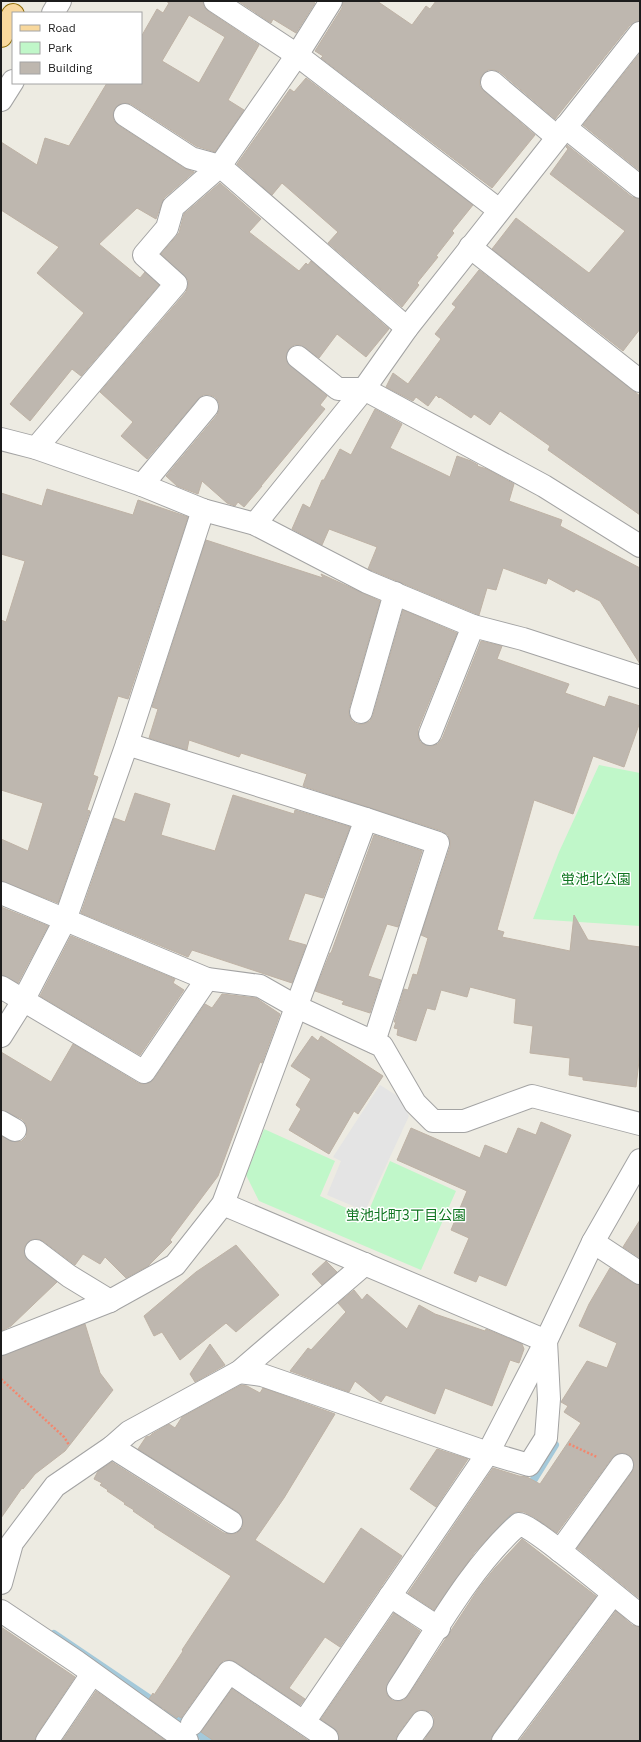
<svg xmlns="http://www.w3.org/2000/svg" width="641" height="1742" font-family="'IBM Plex Sans','Noto Sans JP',sans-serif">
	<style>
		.park { fill: #c0f7c9 }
		.parking { fill: #e4e4e4 }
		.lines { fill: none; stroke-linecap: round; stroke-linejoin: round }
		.stream { stroke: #a4c9da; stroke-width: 8 }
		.building { fill: #beb7af; stroke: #beb2a5; fill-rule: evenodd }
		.minor-casing { stroke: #a3a3a3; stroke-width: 24 }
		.major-casing { stroke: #8f6d06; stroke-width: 24 }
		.path { stroke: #f4866d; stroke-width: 2.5; stroke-dasharray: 2 2; stroke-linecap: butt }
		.minor { stroke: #fff; stroke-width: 22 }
		.major { stroke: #f8d89d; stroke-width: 22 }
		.labels { text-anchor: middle; stroke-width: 3; stroke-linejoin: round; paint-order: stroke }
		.park-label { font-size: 14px; fill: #0f7520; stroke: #fff }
	</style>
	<rect width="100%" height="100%" fill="#edebe2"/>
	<g class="park">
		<polygon points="599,765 640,773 640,926 533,919 559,852"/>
		<polygon points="264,1129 335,1161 320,1196 366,1217 390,1161 456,1191 421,1270 259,1201 246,1175"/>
	</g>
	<polygon class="parking" points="380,1085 399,1097 409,1116 365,1211 327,1195 341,1161 333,1157"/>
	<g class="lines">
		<g class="stream">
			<polyline points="528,1489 555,1445"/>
			<polyline points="498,1530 517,1506"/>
			<polyline points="54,1634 159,1705"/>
			<polyline points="168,1711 184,1722"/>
			<polyline points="200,1735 208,1741"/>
		</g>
	</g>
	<g class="building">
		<path d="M166,1H203L204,7L208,11L259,45L228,100L244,110L215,152L196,146L131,104L126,103L120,104L115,108L113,115L114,121L118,125L184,168L194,172L164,198L156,219L137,208L99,244L140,278L145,272L159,285L81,376L72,369L30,421L10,404L84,313L37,273L59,247L1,210V142L37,165L45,138L69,146L107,83H141V37L157,9L163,13L169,3ZM189,15L225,37L199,83L162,61Z"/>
		<polygon points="238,1 312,1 315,3 296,33 273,19 271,23"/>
		<polygon points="343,1 377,1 412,25 426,6 430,9 436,1 640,1 640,21 630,25 555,119 500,72 494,70 488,70 483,74 480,80 480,86 484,91 535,135 492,188 321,58 323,56 315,51 342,8"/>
		<polygon points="640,53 640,171 583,125"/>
		<polygon points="306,78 473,205 452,231 454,233 436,256 438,257 417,283 419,285 402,307 328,243 338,232 282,183 272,195 237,164 290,89 294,92"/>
		<polygon points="567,145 632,197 640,199 640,329 623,351 492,249 516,218 589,273 625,231 550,174 568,149 566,147"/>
		<polygon points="220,183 261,219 249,232 299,271 306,263 308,265 311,261 389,329 366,357 337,334 319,358 300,345 294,345 289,349 286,356 287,362 327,396 320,405 325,409 261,486 262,486 244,507 238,502 235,506 227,503 202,481 198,494 177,486 166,476 217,415 219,410 219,403 215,397 210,395 203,395 198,399 147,459 121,436 133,422 100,392 186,292 188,286 188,280 161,254 179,233 184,214"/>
		<polygon points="479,270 640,396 640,515 548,450 550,446 500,411 490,425 474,414 471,418 440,397 439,398 436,395 428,406 416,397 413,401 386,387 393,373 408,384 441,339 435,334 456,307 452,304"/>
		<polygon points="375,409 402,424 390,448 450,477 457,456 471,461 478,465 477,466 487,469 514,484 509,501 562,520 560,526 640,568 640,664 600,601 576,589 574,592 548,578 546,584 503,568 496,590 487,588 479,615 368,569 377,547 329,529 322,545 292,529 303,504 310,508 322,480 324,480 340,449 351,455"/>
		<polygon points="47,489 133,515 138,500 188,517 128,699 118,696 93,775 98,777 87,810 90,811 58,903 1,881 1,839 28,851 43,803 1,790 1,620 6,622 25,561 1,554 1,493 42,506"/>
		<polygon points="206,540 323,578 321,574 380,601 349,709 349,715 352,721 357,724 364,724 370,721 373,715 403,610 457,633 418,729 418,736 420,742 425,745 432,746 438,744 442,739 481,641 502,646 497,659 569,684 565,693 605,707 609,696 640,706 640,722 624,767 593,756 573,814 534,800 497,930 504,932 502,937 570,951 574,915 588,940 640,947 640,1052 636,1087 583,1080 583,1077 569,1075 570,1058 530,1053 533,1026 514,1023 516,999 470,987 467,997 441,990 435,1010 427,1008 416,1041 397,1035 398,1029 394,1028 396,1022 394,1022 404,989 408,990 413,974 417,975 428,938 421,935 450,847 450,841 448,835 442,831 303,786 307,774 241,753 239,757 189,740 187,750 149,738 158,709 152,707"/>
		<polygon points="135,793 170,804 161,835 215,851 233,795 294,814 295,810 350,827 323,898 305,893 288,940 306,945 292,983 192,950 188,957 81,913 114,818 125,822"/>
		<polygon points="374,835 422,851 398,927 387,924 368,976 381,980 370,1013 342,1004 344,1001 315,991 330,953 331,953"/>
		<polygon points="1,907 48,926 18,983 1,975"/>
		<polygon points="71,936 175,979 173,983 184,990 140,1055 40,996"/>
		<polygon points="222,994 256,998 280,1014 262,1063 260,1062 218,1176 170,1240 172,1242 148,1266 126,1278 105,1257 100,1264 83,1254 75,1265 43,1241 37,1239 31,1240 26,1244 24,1249 25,1256 57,1282 11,1326 1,1331 1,1136 15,1142 22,1141 26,1137 27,1130 26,1124 22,1119 1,1110 1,1052 51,1082 73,1044 138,1083 143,1084 149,1083 154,1079 205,1004 212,1008"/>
		<polygon points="312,1036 318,1041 321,1036 383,1076 358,1114 354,1111 329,1154 289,1130 301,1109 296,1105 311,1079 291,1066"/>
		<polygon points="541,1122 571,1135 506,1286 479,1275 476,1282 454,1273 469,1238 451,1230 467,1191 397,1160 411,1128 480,1158 485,1145 507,1154 518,1128 536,1135"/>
		<polygon points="640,1220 640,1258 623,1247"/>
		<polygon points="236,1245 279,1295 236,1332 226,1323 180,1360 162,1332 154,1336 144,1316 196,1272"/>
		<polygon points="326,1261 337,1272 322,1285 312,1274"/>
		<polygon points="610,1268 633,1283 640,1285 640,1599 577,1548 632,1472 634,1466 633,1460 629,1455 623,1453 617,1454 612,1458 557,1533 534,1517 524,1512 516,1512 510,1515 475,1552 434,1610 408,1593 493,1468 519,1476 527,1477 540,1484 581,1423 564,1412 568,1406 561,1402 587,1361 607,1368 617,1343 579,1326 589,1304"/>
		<polygon points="354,1290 362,1300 367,1294 407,1329 419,1305 435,1314 485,1331 486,1329 522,1344 524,1349 519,1363 510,1360 492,1406 445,1388 435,1414 386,1395 381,1402 355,1381 349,1392 290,1371 308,1348 311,1350 346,1312 338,1303"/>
		<polygon points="85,1324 100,1373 113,1390 65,1451 35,1474 23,1489 22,1488 1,1518 1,1356"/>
		<polygon points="210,1344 225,1365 195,1382 190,1374"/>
		<polygon points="241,1385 247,1386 260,1393 263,1388 335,1414 284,1498 255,1540 324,1584 361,1528 402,1556 340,1647 325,1637 289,1688 305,1699 300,1705 236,1662 230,1660 223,1661 219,1665 181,1718 178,1716 177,1718 149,1699 153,1693 154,1695 183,1651 182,1650 231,1576 154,1527 155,1526 133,1511 134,1510 124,1504 125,1503 107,1491 108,1490 100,1485 102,1483 94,1479 98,1471 112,1462 224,1533 231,1534 237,1533 242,1528 243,1523 242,1517 238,1512 138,1449 146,1437 150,1436 152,1434 169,1424 175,1428 182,1417"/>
		<polygon points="437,1449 468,1459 436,1507 410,1489"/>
		<polygon points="522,1539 596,1596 493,1734 491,1741 424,1741 434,1723 434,1717 430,1712 423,1710 417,1711 412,1715 398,1734 396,1741 339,1741 338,1732 321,1719 394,1613 420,1631 386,1688 387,1695 392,1700 398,1701 404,1700 408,1696 479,1588 495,1568"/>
		<polygon points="616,1611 632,1625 640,1627 640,1741 519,1741"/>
		<polygon points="1,1627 75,1677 37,1734 35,1741 1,1741"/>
		<polygon points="232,1689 309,1741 214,1741 201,1732"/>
		<polygon points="96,1691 166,1741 62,1741"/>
	</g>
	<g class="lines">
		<defs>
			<g id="minor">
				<polyline points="215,1 297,55 499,210"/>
				<polyline points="331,1 297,55 220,166 407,328"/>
				<polyline points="53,13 60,1"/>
				<polyline points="492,82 557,137"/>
				<polyline points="1,100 13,81"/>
				<polyline points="565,127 640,187"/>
				<polyline points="470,247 640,381"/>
				<polyline points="298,357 338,389 364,389 544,486 640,546"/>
				<polyline points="1,439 36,448 142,485 203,510 255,524 367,582 473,626 523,639 640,677"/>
				<polyline points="36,448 176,284 144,255 167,228 173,207 220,166 191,158 125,115"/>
				<polyline points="142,485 207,407"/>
				<polyline points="255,524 364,389 407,328 640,33"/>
				<polyline points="361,712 395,593"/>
				<polyline points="430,734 473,626"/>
				<polyline points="127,744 366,819 438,843 374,1042"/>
				<polyline points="1,893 207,979 260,986 297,1007 382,1046 415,1103 433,1121 464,1121 532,1096 640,1124"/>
				<polyline points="1,987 144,1072 207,979"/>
				<polyline points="1,1036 23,1001 65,920 127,744 203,510"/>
				<polyline points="1,1122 15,1130"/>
				<polyline points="223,1204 546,1341 549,1399 546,1438 529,1465 488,1453 262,1375 239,1372"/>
				<polyline points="593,1242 640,1273"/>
				<polyline points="36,1251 69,1276 110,1301"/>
				<polyline points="1,1344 110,1301 175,1265 223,1204 366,819"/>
				<polyline points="112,1447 231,1522"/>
				<polyline points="560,1551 622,1465"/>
				<polyline points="1,1583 12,1543 55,1486 112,1447 129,1432 239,1372 365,1264"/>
				<polyline points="390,1596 439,1628"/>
				<polyline points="1,1611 77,1662 187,1741"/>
				<path d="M398,1689C433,1636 472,1565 519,1524C530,1523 624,1603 640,1615"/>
				<polyline points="304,1722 488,1453 546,1341 593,1242 640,1160"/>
				<polyline points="192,1724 229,1672 327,1738 325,1741"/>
				<polyline points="47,1741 92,1674"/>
				<polyline points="408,1741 422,1722"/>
				<polyline points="503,1741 613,1594"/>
			</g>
			<polyline id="major" points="1,36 13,15"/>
		</defs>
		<use href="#minor" class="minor-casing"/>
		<use href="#major" class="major-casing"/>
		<g class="path">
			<polyline points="1,1379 64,1437 69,1445"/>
			<polyline points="569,1444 597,1457"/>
		</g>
		<use href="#minor" class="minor"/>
		<use href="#major" class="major"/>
	</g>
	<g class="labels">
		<g class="park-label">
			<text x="596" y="884">蛍池北公園</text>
			<text x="406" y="1220">蛍池北町3丁目公園</text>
		</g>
	</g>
	<rect width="641" height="1742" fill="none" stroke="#1c1c1c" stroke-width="4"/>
	<rect x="12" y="12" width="130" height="72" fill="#ffffff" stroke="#a4a4a4"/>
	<rect x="20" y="25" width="20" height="6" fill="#f8d89d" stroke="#a4a4a4"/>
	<text x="48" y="32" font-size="12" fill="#1c1c1c">Road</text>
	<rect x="20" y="42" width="20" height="12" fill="#c0f7c9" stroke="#a4a4a4"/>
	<text x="48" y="52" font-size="12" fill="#1c1c1c">Park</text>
	<rect x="20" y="62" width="20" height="12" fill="#beb7af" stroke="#a4a4a4"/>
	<text x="48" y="72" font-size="12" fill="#1c1c1c">Building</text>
</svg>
